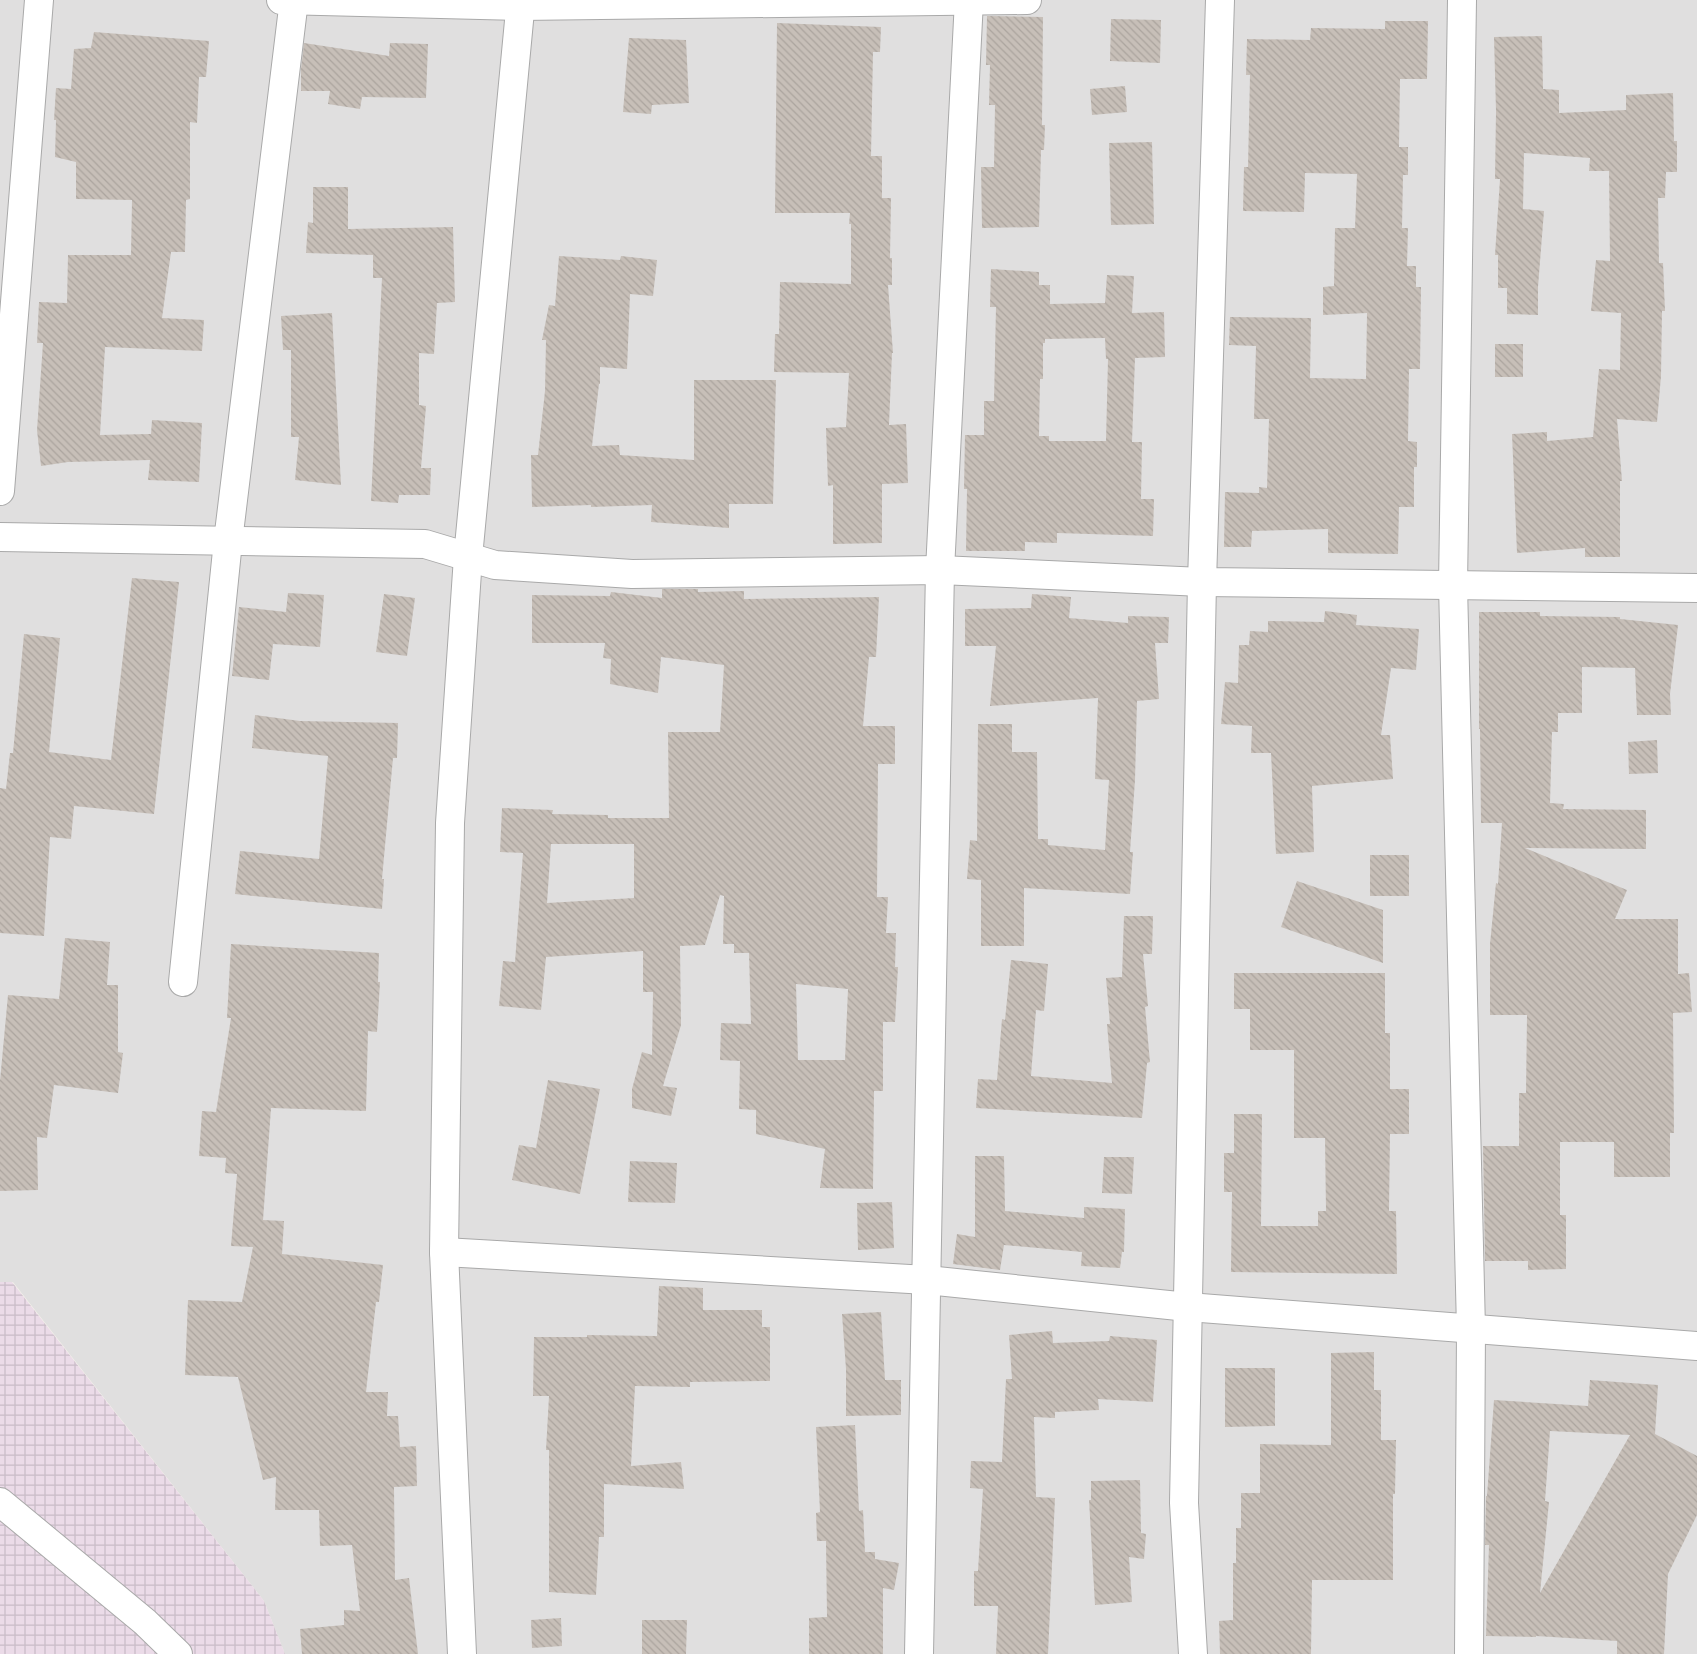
<svg xmlns="http://www.w3.org/2000/svg" width="1697" height="1654" font-family="'PT Sans',sans-serif">
	<style>
		.residential { fill: #e0dfdf }
		.industrial { fill: url(#industrial-grid) }
		.building { fill: url(#building-back-hatch); fill-rule: evenodd }
		.lines { fill: none; stroke-linecap: round; stroke-linejoin: round }
		.minor-casing { stroke: #a9a9a9; stroke-width: 30 }
		.minor { stroke: #fff; stroke-width: 28 }
	</style>
	<defs>
		<pattern id="industrial-grid" width="8" height="8" patternUnits="userSpaceOnUse" patternTransform="scale(1.25)"><rect width="8" height="8" fill="#ebdbe8"/><path d="M0 4h8M4 0v8" fill="none" stroke="#c9bcc7"/></pattern>
		<pattern id="building-back-hatch" width="6" height="6" patternUnits="userSpaceOnUse" patternTransform="scale(1.25)"><rect width="6" height="6" fill="#c7bfb8"/><path d="M-1 5l2 2M0 0l6 6M5-1l2 2" fill="none" stroke="#aba49e"/></pattern>
	</defs>
	<rect width="100%" height="100%" fill="#f2efe9"/>
	<polygon class="residential" points="0,0 1697,0 1697,1654 285,1654 264,1601 13,1282 0,1282"/>
	<polygon class="industrial" points="0,1282 12,1282 264,1601 285,1654 0,1654"/>
	<g class="building">
		<polygon points="987,16 1043,17 1042,125 1045,125 1044,150 1041,150 1039,227 982,228 981,167 994,167 995,105 989,105 990,65 986,65"/>
		<polygon points="1111,19 1161,20 1160,63 1110,61"/>
		<polygon points="1385,21 1428,21 1427,79 1400,79 1399,147 1408,147 1408,175 1403,175 1402,228 1408,228 1407,266 1416,266 1416,287 1421,287 1420,369 1409,369 1408,441 1417,442 1417,467 1414,467 1414,507 1399,507 1398,554 1328,553 1328,529 1252,531 1251,547 1224,547 1225,492 1259,493 1259,487 1267,488 1269,419 1254,419 1256,346 1229,345 1230,317 1311,318 1310,378 1366,379 1367,313 1323,315 1323,287 1334,286 1335,228 1355,228 1357,174 1305,173 1304,212 1243,211 1244,167 1248,167 1250,75 1246,75 1247,39 1310,40 1311,28 1385,29"/>
		<polygon points="777,23 881,27 880,52 873,52 871,156 882,156 882,198 891,198 890,258 892,258 892,285 888,285 893,353 892,353 889,425 906,424 908,483 882,484 882,543 833,544 833,485 828,486 826,428 846,427 849,373 774,372 775,334 779,334 780,282 851,284 851,224 849,224 850,213 775,213"/>
		<polygon points="94,32 209,41 206,77 199,77 197,123 190,122 190,199 186,200 185,252 171,252 162,318 204,320 202,351 105,347 100,435 151,434 152,420 202,423 199,482 148,480 150,460 68,462 41,466 37,430 43,343 37,343 39,302 67,303 68,255 131,255 132,200 76,199 76,162 55,157 56,120 54,120 56,88 71,89 74,49 91,48"/>
		<polygon points="1542,36 1543,89 1559,90 1559,113 1626,110 1626,95 1673,93 1674,141 1677,141 1677,172 1666,172 1665,198 1658,198 1659,263 1663,263 1665,311 1662,311 1661,376 1657,422 1617,419 1622,481 1620,481 1620,557 1585,557 1585,548 1517,553 1512,434 1547,432 1547,441 1593,437 1599,369 1620,370 1621,313 1591,311 1596,260 1610,261 1609,171 1589,171 1590,158 1524,153 1523,209 1544,211 1538,287 1538,315 1507,314 1507,288 1498,288 1498,255 1495,255 1500,179 1495,179 1496,111 1494,37"/>
		<polygon points="629,38 686,40 689,103 652,105 651,114 623,112"/>
		<polygon points="304,43 389,56 390,43 428,44 426,98 362,97 360,109 328,104 330,91 301,91 301,69"/>
		<polygon points="1125,86 1127,112 1092,115 1090,89"/>
		<polygon points="1152,142 1154,224 1111,225 1109,143"/>
		<polygon points="313,187 348,187 348,229 453,227 455,302 437,303 434,354 419,353 419,405 426,406 421,468 431,468 430,495 399,495 398,503 371,501 382,278 373,278 373,255 306,253 308,222 313,223"/>
		<polygon points="559,256 620,260 621,256 657,260 653,296 630,294 627,369 600,367 600,384 599,384 592,446 619,445 620,455 694,460 694,380 776,380 773,504 729,504 729,528 651,522 652,505 591,507 591,505 532,507 531,455 538,455 545,391 546,340 542,340 549,305 555,306"/>
		<path d="M991,269L1039,272V285H1050V304L1105,303L1107,275L1134,276L1132,313L1164,312L1165,357L1135,358L1132,442H1142L1141,499H1154L1153,536L1057,533V543L1025,542V551H966L967,489H964L965,435H984V401H994L996,307H990ZM1105,338L1106,359H1108L1106,441H1049V436H1039L1040,379H1043V343H1045V339Z"/>
		<polygon points="332,313 341,485 295,480 299,437 291,437 291,350 283,350 281,316"/>
		<rect x="1495" y="344" width="28" height="33"/>
		<polygon points="132,578 179,582 154,814 74,806 71,839 50,837 44,936 0,933 0,788 6,789 10,753 13,753 24,634 60,638 49,752 111,760"/>
		<path d="M662,589H698V592L744,591V599L879,597L876,657H869L863,726H895V764H878L877,897H888L886,933H896L895,967H898L895,1022H883V1091H874L873,1189L820,1188L825,1149L756,1134V1110L739,1109L740,1061L720,1060L721,1023L751,1024L749,953H734V944H723L724,896L720,895L705,945L680,946L681,1025L663,1086L677,1088L671,1116L632,1108V1089L642,1052L652,1055L653,992H643V951L546,957L541,1010L499,1006L503,961L515,962L523,853L500,852L502,808L553,810L552,814L608,815V818H669L668,732H720L724,665L661,657L658,693L610,684L611,659L603,658L605,643H532V595L610,596L611,592L662,598ZM551,844H634V898L547,903ZM796,984L848,989L845,1060H798Z"/>
		<polygon points="288,593 324,595 320,647 273,644 269,680 232,676 239,607 286,612"/>
		<polygon points="384,594 415,598 407,656 376,652"/>
		<polygon points="1032,594 1071,597 1069,618 1128,623 1128,616 1169,617 1168,643 1155,643 1159,699 1137,701 1135,780 1130,852 1133,852 1130,894 1024,888 1024,946 981,946 981,880 967,879 970,840 977,841 978,724 1012,724 1012,752 1037,752 1038,839 1048,839 1048,845 1105,850 1109,780 1095,779 1098,698 990,706 996,646 965,646 965,609 1031,608"/>
		<polygon points="1325,611 1357,615 1356,625 1419,629 1416,670 1391,668 1381,735 1390,735 1393,779 1312,786 1314,852 1276,854 1271,753 1251,753 1252,726 1221,724 1225,682 1238,683 1239,645 1249,645 1250,631 1268,632 1268,621 1324,622"/>
		<polygon points="1479,612 1540,612 1540,616 1620,617 1620,619 1678,625 1670,694 1671,715 1637,715 1635,668 1582,667 1582,713 1558,713 1558,732 1552,732 1550,803 1564,804 1563,809 1646,810 1646,849 1525,848 1627,890 1615,919 1678,919 1678,974 1689,973 1692,1012 1673,1013 1674,1133 1670,1133 1670,1177 1614,1177 1614,1142 1560,1142 1560,1215 1566,1215 1566,1269 1528,1270 1528,1261 1485,1261 1483,1146 1519,1146 1519,1093 1526,1093 1527,1015 1490,1015 1490,944 1496,883 1498,884 1502,823 1481,823 1480,729 1479,729"/>
		<polygon points="255,715 300,721 398,723 397,758 393,758 382,879 384,879 382,909 235,894 240,851 319,859 328,756 252,748"/>
		<polygon points="1657,740 1658,773 1629,774 1628,742"/>
		<rect x="1370" y="855" width="39" height="41"/>
		<polygon points="1297,881 1383,910 1383,963 1281,927"/>
		<polygon points="1124,916 1153,916 1152,954 1143,954 1148,1006 1145,1007 1150,1062 1147,1063 1142,1118 976,1108 978,1079 997,1080 1002,1019 1005,1020 1011,960 1048,964 1044,1011 1036,1010 1031,1076 1112,1083 1107,1024 1110,1024 1106,978 1122,977"/>
		<polygon points="65,938 110,942 107,985 118,985 118,1052 123,1053 118,1093 54,1085 47,1138 37,1137 38,1190 0,1191 0,1081 8,995 59,999"/>
		<polygon points="231,944 379,953 378,982 380,982 377,1032 368,1031 366,1111 271,1108 263,1220 284,1221 282,1254 383,1265 379,1302 376,1302 366,1392 388,1392 387,1416 398,1416 400,1447 416,1446 417,1486 394,1487 395,1580 409,1578 418,1654 302,1654 300,1629 344,1625 344,1610 360,1611 352,1545 320,1546 319,1510 275,1510 276,1477 263,1480 238,1377 185,1375 188,1300 242,1302 253,1247 231,1246 237,1174 225,1173 226,1158 199,1156 202,1111 216,1112 231,1018 227,1018"/>
		<polygon points="1234,973 1385,973 1385,1033 1390,1033 1390,1089 1409,1089 1409,1134 1390,1134 1389,1211 1396,1211 1397,1274 1231,1272 1232,1192 1224,1192 1224,1153 1234,1153 1234,1114 1262,1114 1261,1226 1318,1226 1318,1211 1326,1211 1325,1138 1294,1138 1294,1050 1250,1050 1250,1009 1234,1009"/>
		<polygon points="548,1080 600,1089 580,1194 512,1180 519,1145 536,1148"/>
		<polygon points="975,1156 1004,1156 1005,1211 1084,1218 1084,1207 1125,1209 1124,1252 1122,1252 1120,1268 1081,1266 1082,1252 1004,1245 1000,1270 953,1264 957,1234 975,1237"/>
		<polygon points="1104,1157 1134,1157 1132,1194 1102,1193"/>
		<polygon points="630,1161 677,1163 675,1203 628,1202"/>
		<polygon points="892,1202 894,1248 858,1250 857,1203"/>
		<polygon points="659,1286 703,1288 703,1310 762,1310 762,1327 770,1327 770,1381 690,1382 690,1387 635,1386 631,1466 681,1462 684,1489 604,1484 604,1537 599,1537 596,1595 549,1592 549,1450 546,1450 549,1396 533,1396 534,1337 587,1337 587,1335 657,1336"/>
		<polygon points="881,1312 885,1380 901,1380 901,1415 846,1416 846,1369 842,1314"/>
		<polygon points="1052,1331 1053,1343 1109,1341 1110,1336 1157,1340 1153,1402 1098,1399 1099,1410 1055,1412 1055,1418 1034,1417 1036,1497 1055,1498 1048,1654 996,1654 998,1606 974,1606 974,1571 978,1571 983,1489 970,1488 971,1461 1002,1462 1006,1379 1012,1379 1009,1335"/>
		<polygon points="1374,1352 1374,1390 1381,1390 1381,1440 1396,1440 1395,1494 1393,1494 1393,1580 1312,1580 1311,1654 1220,1654 1219,1621 1233,1620 1233,1563 1236,1563 1236,1528 1241,1528 1241,1493 1260,1493 1260,1444 1331,1445 1331,1353"/>
		<polygon points="1225,1368 1275,1368 1275,1426 1225,1427"/>
		<path d="M1590,1380L1658,1385L1655,1434L1697,1456V1515L1668,1574L1664,1654H1617V1641L1536,1636V1637L1486,1636L1489,1545H1485L1486,1496H1487L1494,1400L1588,1406ZM1550,1431L1630,1435L1540,1593L1549,1502L1545,1501Z"/>
		<polygon points="855,1425 859,1511 863,1510 865,1552 875,1552 875,1559 899,1563 894,1590 883,1588 883,1654 809,1654 809,1618 827,1617 826,1541 817,1541 816,1513 820,1512 816,1427"/>
		<polygon points="1140,1480 1141,1533 1146,1534 1144,1559 1129,1557 1132,1602 1095,1605 1089,1500 1091,1500 1091,1481"/>
		<polygon points="561,1618 562,1646 532,1648 531,1620"/>
		<polygon points="642,1620 687,1620 686,1654 642,1654"/>
	</g>
	<g class="lines">
		<defs>
			<g id="minor">
				<polyline points="281,0 520,6 1027,0"/>
				<polyline points="1462,0 1453,585 1471,1329 1469,1654"/>
				<polyline points="0,491 39,0"/>
				<polyline points="0,537 425,544 495,565 632,574 940,570 1202,582 1697,588"/>
				<polyline points="183,982 228,541 294,0"/>
				<polyline points="444,1252 927,1280 1188,1307 1697,1346"/>
				<polyline points="0,1502 145,1622 178,1654"/>
				<polyline points="462,1654 444,1252 450,823 468,557 521,0"/>
				<polyline points="919,1654 940,570 969,0"/>
				<polyline points="1193,1654 1184,1503 1202,582 1220,0"/>
			</g>
		</defs>
		<use href="#minor" class="minor-casing"/>
		<use href="#minor" class="minor"/>
	</g>
</svg>
